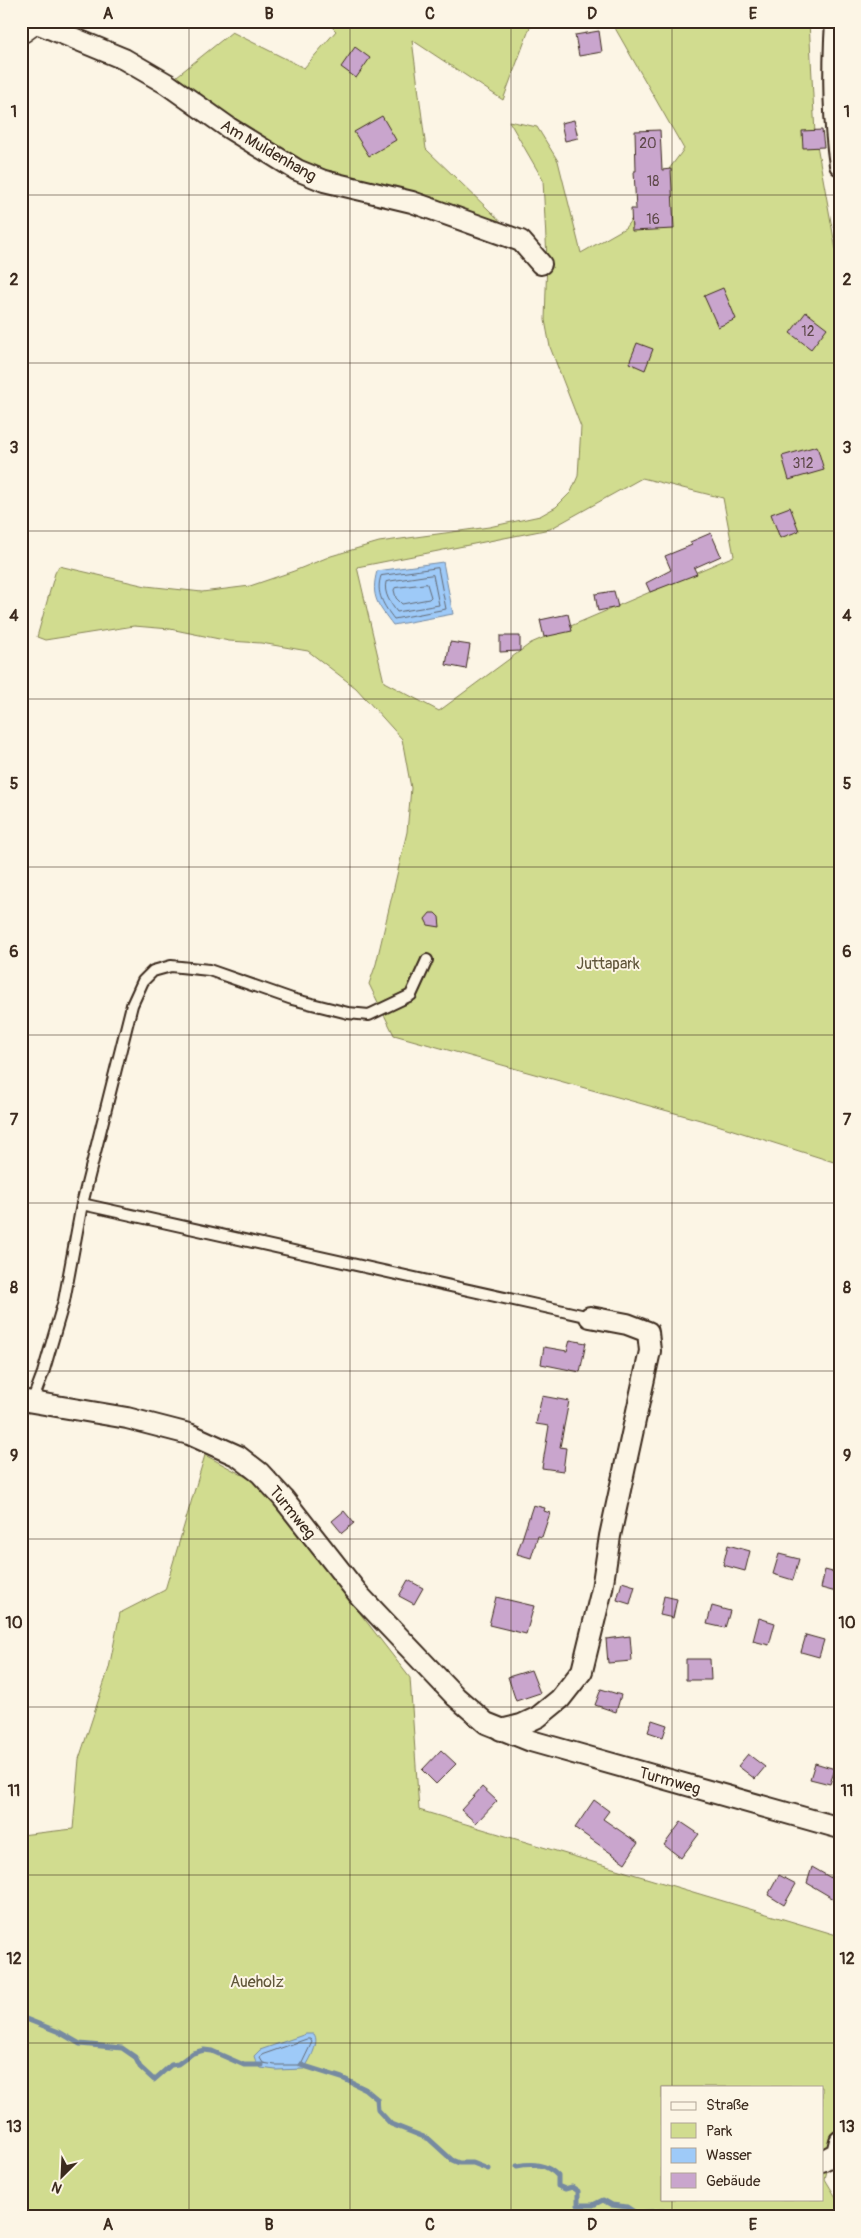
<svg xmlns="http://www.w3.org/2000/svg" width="861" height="2238" font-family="Pangolin,sans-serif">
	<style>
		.green { fill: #d1dc8f; stroke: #868356; fill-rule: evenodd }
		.water { fill: #9ecaf8; stroke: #768aa1 }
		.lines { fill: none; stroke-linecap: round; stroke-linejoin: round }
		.shore { stroke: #636a75; stroke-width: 1 }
		.stream { stroke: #768aa1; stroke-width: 5 }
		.building { fill: #c9a5cd; stroke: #3b2a1e }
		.lane-casing { stroke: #3b2a1e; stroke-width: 14 }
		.street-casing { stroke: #3b2a1e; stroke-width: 24 }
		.secondary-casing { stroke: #3b2a1e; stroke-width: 31 }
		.lane { stroke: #fcf5e5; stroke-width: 10 }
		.street { stroke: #fcf5e5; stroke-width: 20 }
		.secondary { stroke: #fcf5e5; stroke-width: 28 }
		.grid { fill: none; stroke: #3b2a1e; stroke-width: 1; stroke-opacity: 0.55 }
		.labels { text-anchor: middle; stroke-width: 4; stroke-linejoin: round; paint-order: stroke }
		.number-label { font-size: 14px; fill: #5e494a }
		.street-label { font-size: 16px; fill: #3b2a1e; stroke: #fcf5e5 }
		.park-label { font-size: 16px; fill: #60563a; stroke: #fcf5e5 }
		.neatline { fill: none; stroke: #3b2a1e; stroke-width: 2 }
		.grid-label { font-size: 16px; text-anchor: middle; font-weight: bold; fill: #3b2a1e }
	</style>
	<rect width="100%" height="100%" fill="#fcf5e5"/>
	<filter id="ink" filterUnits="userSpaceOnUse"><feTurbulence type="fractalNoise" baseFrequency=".02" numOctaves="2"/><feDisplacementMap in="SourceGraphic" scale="10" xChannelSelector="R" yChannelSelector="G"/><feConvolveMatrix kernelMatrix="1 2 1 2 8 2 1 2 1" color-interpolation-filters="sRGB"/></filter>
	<g filter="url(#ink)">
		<g class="green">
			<polygon points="326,21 566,21 530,27 503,100 412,40 426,149 521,241 324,181 167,84 232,32 304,68 336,31"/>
			<path d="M611,21H809L815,134L840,272V1164L711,1123L394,1035L369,984L376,964L407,832L411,788L402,739L356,688L308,651L261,643L229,641L170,629L134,626L45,640L37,637L55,573L59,566L146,586L202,592L250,586L294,571L331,556L379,542L489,527L540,516L556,507L571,492L578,476L581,427L550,347L545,320L547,259L543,180L509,121L537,127L558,161L581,253L625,228L684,149ZM642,478L723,498L734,556L531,643L439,711L384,682L357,567L550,529Z"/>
			<path d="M205,1455L261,1485L410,1678L419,1810L840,1936V2116L825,2179L840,2204V2217H21V1835L73,1829L79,1759L109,1668L120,1613L165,1590ZM662,2087H822V2199H662Z"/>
		</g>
		<g class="water">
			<path d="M443,562L453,614L393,625C378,605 370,597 377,571Z"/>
			<path d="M306,2034H314C320,2042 310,2060 304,2069L276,2070L261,2068L257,2065L254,2056L260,2050Z"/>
		</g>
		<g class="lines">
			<g class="shore">
				<path d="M438,568L446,609L394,619C384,606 375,593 381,576Z"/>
				<path d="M433,575L439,605L397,612C391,604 383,593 386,582Z"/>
				<polygon points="427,584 431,597 429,599 402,604 396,598 394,590 395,588"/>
				<polygon points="307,2039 310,2039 312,2042 301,2065 275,2065 263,2063 260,2058 262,2055"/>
			</g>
			<g class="stream">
				<polyline points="21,2017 59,2032 80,2044 122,2048 135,2057 140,2067 154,2080 171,2065 178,2064 193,2053 204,2050 212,2051 244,2065 262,2065"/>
				<polyline points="301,2065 342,2078 365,2089 377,2099 378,2110 391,2124 429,2139 452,2160 459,2163 473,2163 488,2169"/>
				<path d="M517,2166C533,2163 547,2164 558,2176V2186L565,2189L572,2187L578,2191V2205H593L603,2200L612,2205L627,2207L636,2213L663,2211L676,2217"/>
			</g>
		</g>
		<g class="building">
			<polygon points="599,31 602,52 579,56 575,35"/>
			<polygon points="355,47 370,58 356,78 341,67"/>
			<polygon points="382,116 396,140 369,156 354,132"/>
			<polygon points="574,120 578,138 565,141 561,123"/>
			<polygon points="660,130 662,170 671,169 674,229 632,231 631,209 636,209 634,171 636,171 635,131"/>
			<polygon points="822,130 824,147 803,148 802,131"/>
			<polygon points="723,288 736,319 718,327 704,296"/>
			<polygon points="806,312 827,328 811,349 790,333"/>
			<polygon points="637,343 653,349 645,370 629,363"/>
			<polygon points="817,446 824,470 789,480 782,456"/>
			<polygon points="790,507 799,531 780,538 771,514"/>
			<polygon points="711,533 721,556 694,568 697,574 650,592 646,583 671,570 665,556 692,545 690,542"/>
			<polygon points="614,591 618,607 598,611 595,594"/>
			<polygon points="568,614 572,631 544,637 540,620"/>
			<polygon points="500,636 520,636 520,651 500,652"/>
			<polygon points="450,642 470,645 466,669 446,665"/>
			<polygon points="430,913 435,913 439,917 440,927 428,925 425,919"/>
			<polygon points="570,1340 586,1343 580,1372 541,1364 544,1347 567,1351"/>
			<polygon points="542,1396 569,1401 560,1447 566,1448 563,1471 542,1468 549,1426 536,1424"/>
			<polygon points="533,1505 545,1508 544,1511 550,1513 542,1537 538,1536 531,1558 517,1554"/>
			<polygon points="344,1511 354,1523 342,1533 332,1521"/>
			<polygon points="728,1545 750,1551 745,1571 723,1565"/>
			<polygon points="779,1554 799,1559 793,1580 773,1574"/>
			<polygon points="825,1570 840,1574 840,1593 821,1588"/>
			<polygon points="408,1580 423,1588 414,1604 399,1596"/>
			<polygon points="622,1582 635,1586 630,1604 617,1600"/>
			<polygon points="664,1596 677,1599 673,1618 660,1615"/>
			<polygon points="496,1597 534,1606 526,1634 489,1625"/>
			<polygon points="712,1606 730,1611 725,1628 707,1624"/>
			<polygon points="759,1618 775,1623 769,1645 753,1641"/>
			<polygon points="806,1635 824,1640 819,1657 801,1652"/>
			<polygon points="630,1636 632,1661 608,1663 606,1639"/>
			<polygon points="686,1659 710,1659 711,1680 686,1680"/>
			<polygon points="531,1670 540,1693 516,1701 508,1677"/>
			<polygon points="601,1689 621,1695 616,1712 595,1705"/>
			<polygon points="652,1720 667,1725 663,1737 648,1732"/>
			<polygon points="441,1750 456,1764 436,1784 422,1770"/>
			<polygon points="748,1754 765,1767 755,1779 738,1766"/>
			<polygon points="815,1763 835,1769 830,1784 810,1779"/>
			<polygon points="482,1787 497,1801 476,1823 461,1810"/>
			<polygon points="594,1800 609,1811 603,1819 638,1843 625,1863 575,1828"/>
			<polygon points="681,1822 699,1834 681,1858 664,1845"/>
			<polygon points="812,1867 840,1883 840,1890 834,1899 807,1883"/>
			<polygon points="779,1875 796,1884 784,1905 768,1895"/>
		</g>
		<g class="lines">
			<defs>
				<g id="lane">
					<polyline points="82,1204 590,1317"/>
					<polyline points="32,1402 43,1373 64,1301 82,1204 132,1005 143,981 153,971 171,966 209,970 292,999 348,1013 369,1015 411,995 427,960"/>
				</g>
				<g id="street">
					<polyline points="32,21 124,59 167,84 229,128 297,170 324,181 412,202 521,241 541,264"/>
					<path d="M836,21C833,70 833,117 840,165"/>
					<polyline points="21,1400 127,1418 189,1434 238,1456 260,1473 283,1498 360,1596 456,1697 486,1723 531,1741 840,1828"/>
					<polyline points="501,1730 521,1725 538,1717 560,1699 582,1671 602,1589 610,1536 650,1351 648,1332 627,1324 590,1317"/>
					<polyline points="822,2161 837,2153 840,2141"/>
				</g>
				<polyline id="secondary" points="21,29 32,21"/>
			</defs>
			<use href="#lane" class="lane-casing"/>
			<use href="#street" class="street-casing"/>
			<use href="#secondary" class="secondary-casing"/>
			<use href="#lane" class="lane"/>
			<use href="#street" class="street"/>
			<use href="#secondary" class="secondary"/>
		</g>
	</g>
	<path class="grid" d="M189,21V2217M350,21V2217M511,21V2217M672,21V2087M21,195H840M21,363H840M21,531H840M21,699H840M21,867H840M21,1035H840M21,1203H840M21,1371H840M21,1539H840M21,1707H840M21,1875H840M21,2043H840M672,2199V2217"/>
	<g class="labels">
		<g class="number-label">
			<text x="648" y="148">20</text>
			<text x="653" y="186">18</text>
			<text x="653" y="224">16</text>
			<text x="808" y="336">12</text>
			<text x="803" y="468">312</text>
		</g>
		<g class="street-label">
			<text transform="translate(269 150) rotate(30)" y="6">Am Muldenhang</text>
			<text transform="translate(293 1512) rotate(51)" y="6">Turmweg</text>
			<text transform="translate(670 1780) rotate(16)" y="6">Turmweg</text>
		</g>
		<g class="park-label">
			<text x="608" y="969">Juttapark</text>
			<text x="257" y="1987">Aueholz</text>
		</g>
	</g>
	<rect width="861" height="2238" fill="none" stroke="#fcf5e5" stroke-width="55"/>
	<rect x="661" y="2086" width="162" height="115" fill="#fcf5e5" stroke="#afa495"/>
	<rect x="671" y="2102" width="25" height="8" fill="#fcf5e5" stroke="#afa495"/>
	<text x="706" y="2110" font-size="15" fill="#3b2a1e">Straße</text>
	<rect x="671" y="2123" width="25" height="15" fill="#d1dc8f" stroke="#afa495"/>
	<text x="706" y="2136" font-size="15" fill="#3b2a1e">Park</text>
	<rect x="671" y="2148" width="25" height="15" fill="#9ecaf8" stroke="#afa495"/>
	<text x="706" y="2160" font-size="15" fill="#3b2a1e">Wasser</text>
	<rect x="671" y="2173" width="25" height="15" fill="#c9a5cd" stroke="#afa495"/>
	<text x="706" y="2186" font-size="15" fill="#3b2a1e">Gebäude</text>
	<g transform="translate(62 2176) rotate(204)" stroke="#fcf5e5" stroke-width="4" paint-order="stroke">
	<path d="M0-4L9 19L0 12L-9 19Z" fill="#3b2a1e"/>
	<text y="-8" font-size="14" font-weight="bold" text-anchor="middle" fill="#3b2a1e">N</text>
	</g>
	<rect x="28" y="28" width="806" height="2182" class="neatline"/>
	<g class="grid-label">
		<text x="108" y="19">A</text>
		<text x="269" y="19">B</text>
		<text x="430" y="19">C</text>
		<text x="592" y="19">D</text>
		<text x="753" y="19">E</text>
		<text x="14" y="117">1</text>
		<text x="847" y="117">1</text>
		<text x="14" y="285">2</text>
		<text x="847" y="285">2</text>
		<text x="14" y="453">3</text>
		<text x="847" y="453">3</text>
		<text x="14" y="621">4</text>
		<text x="847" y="621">4</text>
		<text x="14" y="789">5</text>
		<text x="847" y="789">5</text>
		<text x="14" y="957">6</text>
		<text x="847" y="957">6</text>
		<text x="14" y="1125">7</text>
		<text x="847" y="1125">7</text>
		<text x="14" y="1293">8</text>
		<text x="847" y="1293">8</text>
		<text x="14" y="1461">9</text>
		<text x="847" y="1461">9</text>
		<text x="14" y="1628">10</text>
		<text x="847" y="1628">10</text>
		<text x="14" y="1796">11</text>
		<text x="847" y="1796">11</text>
		<text x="14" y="1964">12</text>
		<text x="847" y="1964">12</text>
		<text x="14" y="2132">13</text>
		<text x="847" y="2132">13</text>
		<text x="108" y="2230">A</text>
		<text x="269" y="2230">B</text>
		<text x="430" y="2230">C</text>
		<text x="592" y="2230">D</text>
		<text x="753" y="2230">E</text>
	</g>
</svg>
